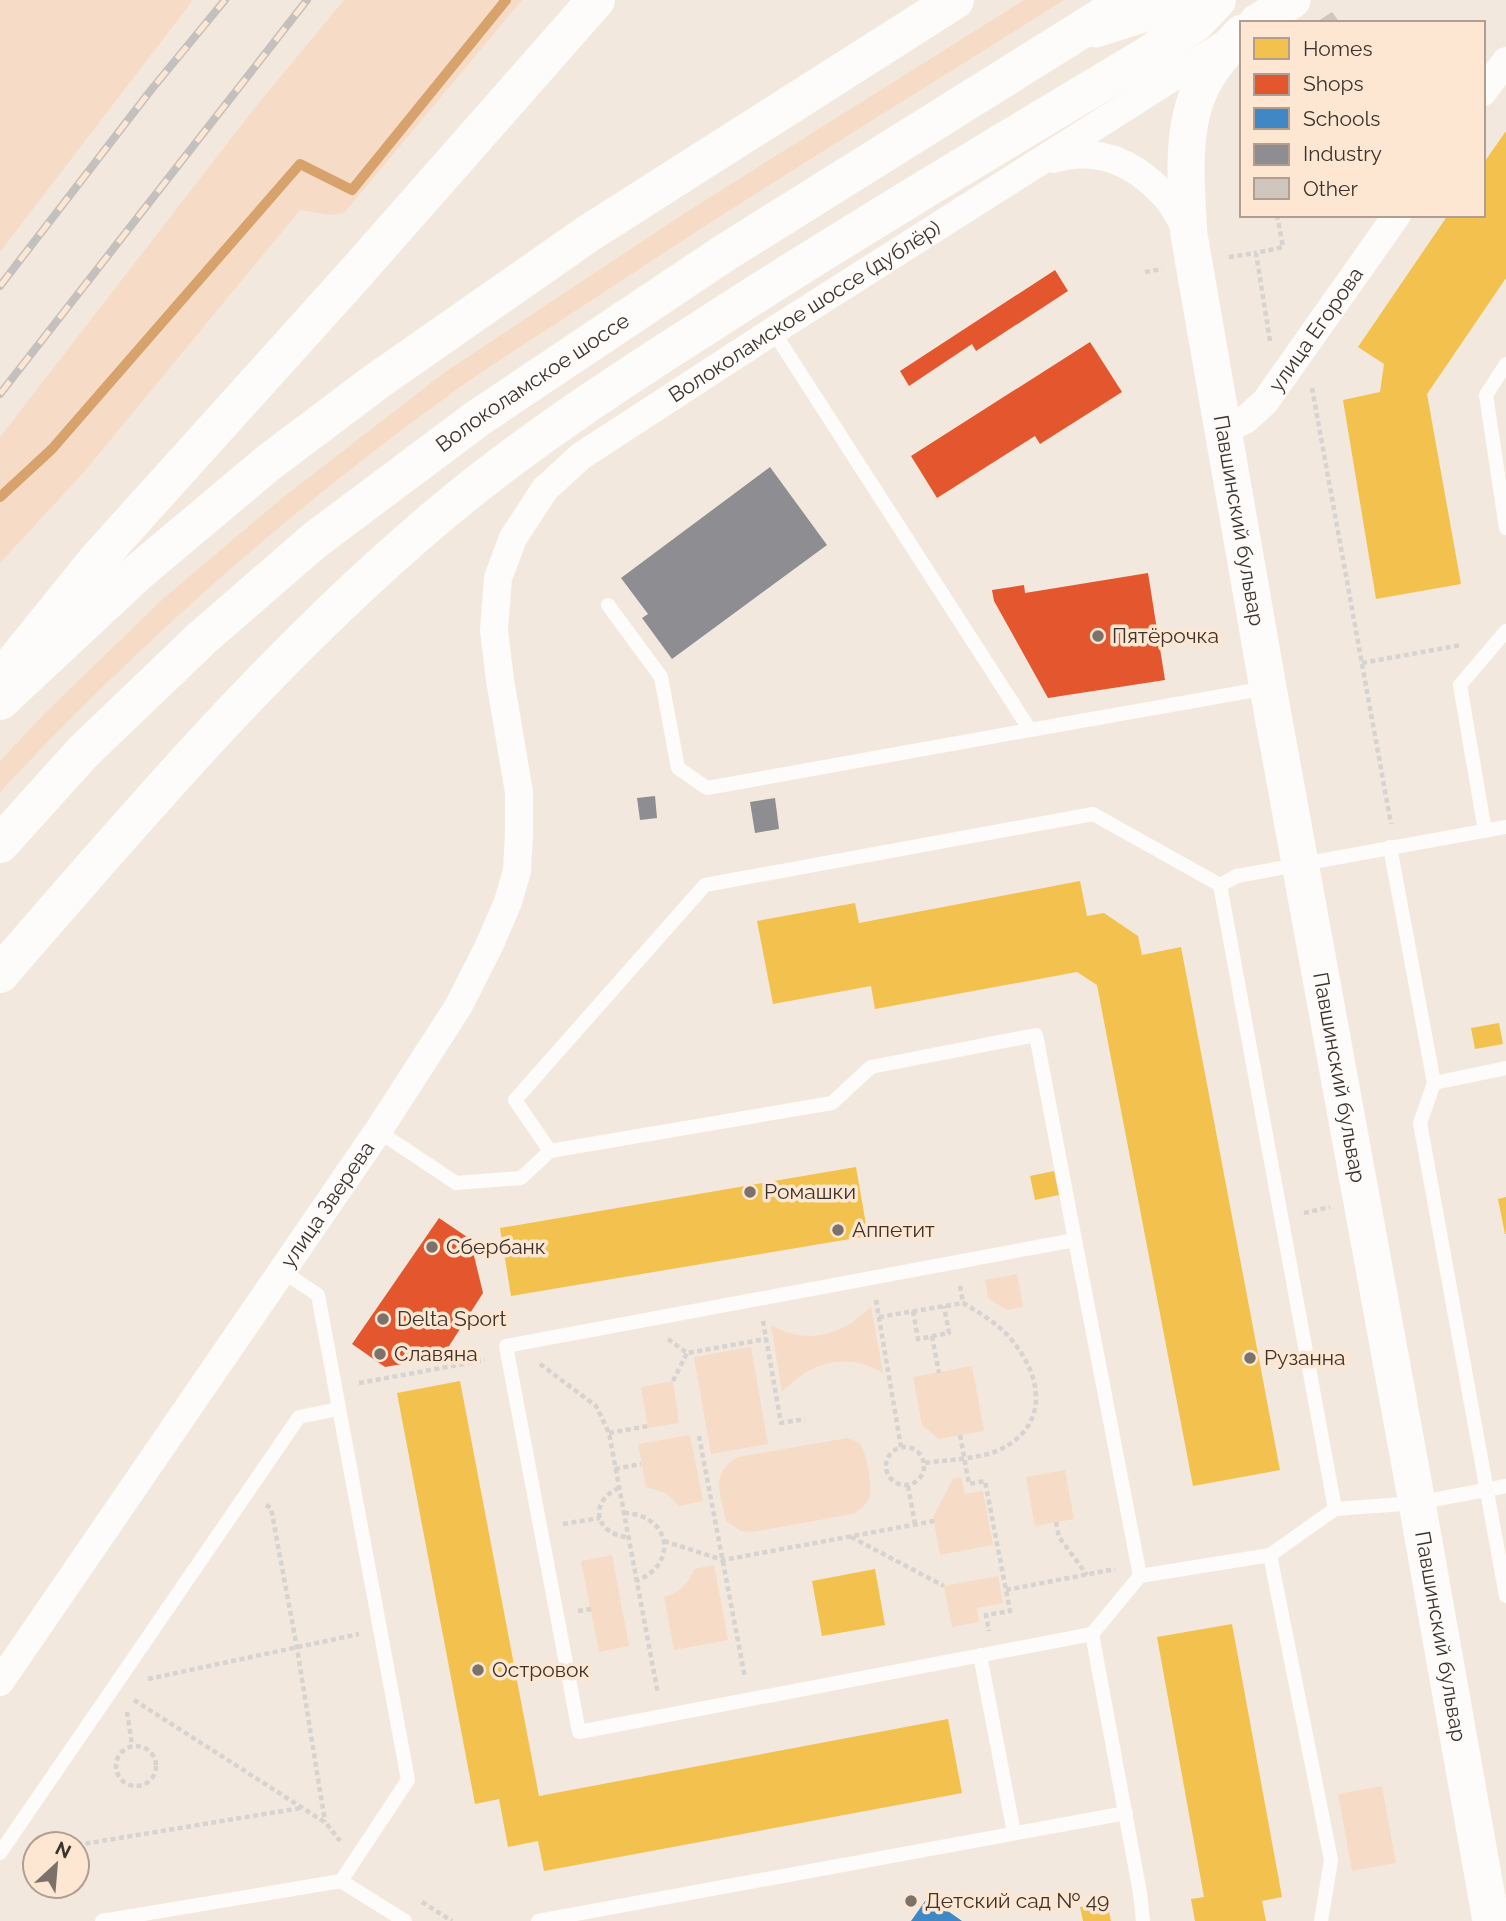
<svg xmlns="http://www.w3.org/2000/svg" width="1506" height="1921" font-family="Raleway,sans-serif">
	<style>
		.green { fill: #f6dcc6 }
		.homes { fill: #f2c14e }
		.shops { fill: #e4572e }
		.schools { fill: #3f88c5 }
		.industry { fill: #8d8d92 }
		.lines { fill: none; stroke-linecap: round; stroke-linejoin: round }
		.stream { stroke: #d7a26c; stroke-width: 10 }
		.building { fill: #cfc6be }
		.path { stroke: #d6d3d0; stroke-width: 4.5; stroke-dasharray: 5 3.5; stroke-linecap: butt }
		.service { stroke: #fdfcfa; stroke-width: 14 }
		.minor { stroke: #fdfcfa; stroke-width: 28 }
		.tertiary { stroke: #fdfcfa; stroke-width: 37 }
		.secondary { stroke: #fdfcfa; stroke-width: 38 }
		.primary { stroke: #fdfcfa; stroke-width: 38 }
		.rail-casing { stroke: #c3c0be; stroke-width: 8 }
		.rail { stroke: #fde7d3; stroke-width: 5; stroke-dasharray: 16; stroke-linecap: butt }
		.poi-dot { fill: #7c726a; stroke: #fde7d3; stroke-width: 2.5 }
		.labels { text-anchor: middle; stroke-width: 7; stroke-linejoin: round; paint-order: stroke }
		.street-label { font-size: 21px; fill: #3c332c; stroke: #fde7d3 }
		.poi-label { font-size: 21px; fill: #3c332c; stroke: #fde7d3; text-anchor: start }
	</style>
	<rect width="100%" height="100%" fill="#f3e8dd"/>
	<g class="green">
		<polygon points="0,0 193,0 0,252"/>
		<polygon points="344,0 522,0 344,213 330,215 300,210 84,472 0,563 0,437 257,105"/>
		<path d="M1024,0H1064C907,99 749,196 595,298C549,329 501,358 456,390C291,509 138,644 0,792V761L46,712L165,597L281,499L445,372L685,213Z"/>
		<polygon points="1017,1274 1023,1307 1007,1310 988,1298 985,1280"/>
		<path d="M871,1306L883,1373C846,1351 811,1362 782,1392L771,1325C807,1346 844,1335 871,1306Z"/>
		<polygon points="751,1347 768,1444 711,1454 694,1357"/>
		<polygon points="972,1366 984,1431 939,1439 922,1425 913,1377"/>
		<polygon points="673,1381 679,1423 648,1428 641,1387"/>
		<polygon points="690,1435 703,1501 679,1506 666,1493 646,1487 638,1444"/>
		<path d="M848,1438C852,1440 856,1441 859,1443C867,1451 873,1488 869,1498C866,1505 860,1510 853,1514L752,1532L741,1531L726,1521C721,1494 709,1473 738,1457Z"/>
		<polygon points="1065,1470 1074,1519 1035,1526 1026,1477"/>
		<polygon points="961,1477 965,1494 983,1491 993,1545 940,1555 933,1517 953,1479"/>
		<polygon points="612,1555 629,1646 599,1652 581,1561"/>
		<path d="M714,1565L728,1640L674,1650L664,1597C680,1593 688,1584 694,1569Z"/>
		<polygon points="998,1576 1003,1603 977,1608 979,1622 952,1627 944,1586"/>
		<polygon points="1382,1786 1396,1863 1352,1871 1338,1794"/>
	</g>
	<g class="homes">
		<polygon points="1506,131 1506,278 1427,394 1461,584 1376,599 1343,400 1380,392 1384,364 1358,347 1448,215 1483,215 1483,164"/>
		<polygon points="1080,881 1087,916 1104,913 1138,936 1142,955 1181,947 1280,1470 1193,1486 1097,985 1077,972 875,1009 871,986 773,1004 757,921 855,903 859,923"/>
		<polygon points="1499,1023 1503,1044 1475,1049 1471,1028"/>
		<polygon points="856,1167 868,1236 511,1296 500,1228"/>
		<polygon points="1054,1171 1059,1195 1035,1200 1030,1176"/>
		<polygon points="1506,1197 1506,1234 1505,1234 1498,1199"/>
		<polygon points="460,1381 539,1796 948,1719 962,1793 544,1871 538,1841 508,1847 499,1799 475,1804 397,1393"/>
		<polygon points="875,1569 885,1625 822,1636 812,1581"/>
		<polygon points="1232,1624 1282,1897 1262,1901 1266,1921 1195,1921 1191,1899 1204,1897 1157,1637"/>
		<polygon points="1107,1902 1111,1921 1083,1921 1080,1907"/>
	</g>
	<g class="shops">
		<polygon points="1055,270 1068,291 976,351 972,344 909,386 900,371"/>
		<polygon points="1090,342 1122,392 1040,444 1035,436 937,498 911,456"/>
		<polygon points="1148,573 1165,680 1048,698 994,601 992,590 1024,585 1025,593"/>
		<polygon points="439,1218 470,1239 483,1293 442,1357 385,1367 352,1344"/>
	</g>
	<polygon class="schools" points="928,1897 962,1921 911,1921"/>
	<g class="industry">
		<polygon points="770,467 827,545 672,659 642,618 648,614 621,578"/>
		<polygon points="655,796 657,818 640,820 637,798"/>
		<polygon points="775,798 779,829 755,833 750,802"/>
	</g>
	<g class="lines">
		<polyline class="stream" points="0,497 52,449 300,164 352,190 506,0"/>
	</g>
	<polygon class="building" points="1332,12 1340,23 1315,23"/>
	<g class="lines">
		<g class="path">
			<polyline points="1229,257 1256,253"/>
			<polyline points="1145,272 1162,269"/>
			<polyline points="1270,341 1256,253 1283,247 1277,215"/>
			<polyline points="1312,388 1391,824"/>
			<polyline points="1362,663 1461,645"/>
			<polyline points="1304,1213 1330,1207"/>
			<polyline points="960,1286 963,1303"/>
			<polyline points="876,1300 901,1447"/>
			<polyline points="913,1311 918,1339 949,1333 944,1306"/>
			<path d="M879,1317L963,1303C980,1313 997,1323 1010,1338C1043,1376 1050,1426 999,1450C979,1459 946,1460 924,1463"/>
			<polyline points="763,1321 781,1423 805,1419"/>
			<polyline points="932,1336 939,1373"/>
			<polyline points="668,1339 687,1353 766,1339"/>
			<polyline points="540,1364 596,1406 609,1433 658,1694"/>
			<polyline points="673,1381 687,1353"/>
			<polyline points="359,1383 485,1360"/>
			<polyline points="609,1433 648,1426"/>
			<polyline points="960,1435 969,1484 985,1481 1010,1611 986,1615 989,1631"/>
			<polyline points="699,1436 745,1678"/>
			<circle cx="905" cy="1466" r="19"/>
			<polyline points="615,1469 641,1464"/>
			<polyline points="908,1486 915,1524"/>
			<path d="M619,1488C588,1501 595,1535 628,1537"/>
			<polyline points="266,1505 271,1508 297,1648 325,1822"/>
			<path d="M624,1513C670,1514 680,1564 636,1581"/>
			<polyline points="1056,1522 1059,1537 1087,1575"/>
			<polyline points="563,1524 600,1518"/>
			<polyline points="851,1537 944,1586"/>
			<polyline points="664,1541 723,1560 934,1521"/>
			<polyline points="1006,1590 1115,1569"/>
			<polyline points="578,1611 591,1609"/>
			<polyline points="148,1679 359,1634"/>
			<polyline points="134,1700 326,1823 340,1841"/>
			<polyline points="127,1712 132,1745"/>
			<circle cx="136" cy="1766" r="20"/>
			<polyline points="77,1845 301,1808"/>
			<polyline points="422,1902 452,1921"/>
		</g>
		<g class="service">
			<polyline points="773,331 1030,730 1267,688"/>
			<polyline points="1506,364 1486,395 1506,528"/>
			<polyline points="608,605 661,677 678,768 707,788 1030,730"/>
			<polyline points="1485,831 1460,685 1506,631"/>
			<polyline points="1390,847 1434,1083 1506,1068"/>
			<polyline points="1220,885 1237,876 1506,827"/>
			<polyline points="1434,1083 1420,1123 1506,1596"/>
			<polyline points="378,1131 456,1183 521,1178 550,1151 515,1100 705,885 1093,814 1220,885 1335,1509"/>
			<polyline points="550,1151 832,1103 871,1067 1036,1035 1075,1240"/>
			<polyline points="282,1271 318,1295 408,1780 341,1881"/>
			<polyline points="1270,1555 1331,1860 1321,1921"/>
			<polyline points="1140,1576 1075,1240 506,1346 579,1732 1092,1634 1140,1576 1270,1555 1335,1509 1417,1503 1506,1486"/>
			<polyline points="1092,1634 1140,1893 1143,1921"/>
			<polyline points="980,1655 1014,1833"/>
			<polyline points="0,1853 299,1417 338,1409"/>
			<polyline points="102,1921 341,1881 405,1921"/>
			<polyline points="538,1921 1126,1813"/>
		</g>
		<g class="minor">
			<polyline points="1483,92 1506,61"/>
			<path d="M1053,159C1098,146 1134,162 1165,196C1175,206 1181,221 1188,233"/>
			<path id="s1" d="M1225,430L1245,420L1265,402L1397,215"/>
			<path id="s2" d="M0,1682L378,1131L458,1007L489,946L508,902L517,871L519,834V792L500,680L494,630L498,578L513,538L545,489L581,456L773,331L1225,44"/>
		</g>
		<g class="tertiary">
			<polyline points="1257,23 1292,0"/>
			<polyline points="1095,29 1186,0"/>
			<path id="s3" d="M1242,33C1227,49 1212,65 1202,85C1180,129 1186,186 1189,235L1268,688L1417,1503L1491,1921"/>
		</g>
		<g class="secondary">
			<polyline points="0,680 97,560 353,276 596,0"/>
			<path d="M0,974C137,816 272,657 432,521C519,447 615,384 711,323C855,230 1003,142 1150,54L1195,23L1217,0"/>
		</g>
		<g class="primary">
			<polyline points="0,701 136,574 268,463 377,381 589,233 955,0"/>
			<path id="s4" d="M0,844L83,752L202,638L315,540L478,418L726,252L1129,0"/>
		</g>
		<defs>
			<g id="rail">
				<polyline points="0,286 151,90 225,0"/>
				<polyline points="0,394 307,0"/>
			</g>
		</defs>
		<use href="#rail" class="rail-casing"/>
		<use href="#rail" class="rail"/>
	</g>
	<g class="poi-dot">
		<circle cx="1098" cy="636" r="7"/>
		<circle cx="750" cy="1192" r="7"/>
		<circle cx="838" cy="1230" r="7"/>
		<circle cx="432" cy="1247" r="7"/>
		<circle cx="383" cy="1319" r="7"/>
		<circle cx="380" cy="1354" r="7"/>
		<circle cx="1250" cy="1358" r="7"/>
		<circle cx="478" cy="1670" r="7"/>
		<circle cx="911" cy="1901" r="7"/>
	</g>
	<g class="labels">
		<g class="street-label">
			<text dy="7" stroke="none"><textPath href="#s2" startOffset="1676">Волоколамское шоссе (дублёр)</textPath></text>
			<text dy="7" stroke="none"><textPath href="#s1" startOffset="138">улица Егорова</textPath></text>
			<text dy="7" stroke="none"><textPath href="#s4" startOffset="707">Волоколамское шоссе</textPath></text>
			<text dy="7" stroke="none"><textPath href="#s3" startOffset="508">Павшинский бульвар</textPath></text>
			<text dy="7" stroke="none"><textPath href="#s3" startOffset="1074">Павшинский бульвар</textPath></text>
			<text dy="7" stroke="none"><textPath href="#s2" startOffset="579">улица Зверева</textPath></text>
			<text dy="7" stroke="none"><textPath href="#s3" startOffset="1642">Павшинский бульвар</textPath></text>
		</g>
		<g class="poi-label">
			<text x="1112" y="643">Пятёрочка</text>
			<text x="764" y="1199">Ромашки</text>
			<text x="852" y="1237">Аппетит</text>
			<text x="446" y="1254">Сбербанк</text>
			<text x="397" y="1326">Delta Sport</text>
			<text x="394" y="1361">Славяна</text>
			<text x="1264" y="1365">Рузанна</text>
			<text x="492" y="1677">Островок</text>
			<text x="925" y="1908">Детский сад № 49</text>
		</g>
	</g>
	<rect x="1240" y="21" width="245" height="196" fill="#fde7d3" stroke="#b09f90" stroke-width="2"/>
	<rect x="1254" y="38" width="35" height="21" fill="#f2c14e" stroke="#b09f90" stroke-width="2"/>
	<text x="1303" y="56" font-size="21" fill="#3c332c">Homes</text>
	<rect x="1254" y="74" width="35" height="21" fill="#e4572e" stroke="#b09f90" stroke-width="2"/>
	<text x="1303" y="91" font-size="21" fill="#3c332c">Shops</text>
	<rect x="1254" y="108" width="35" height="21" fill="#3f88c5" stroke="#b09f90" stroke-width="2"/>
	<text x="1303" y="126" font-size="21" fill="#3c332c">Schools</text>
	<rect x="1254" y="144" width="35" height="21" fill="#8d8d92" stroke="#b09f90" stroke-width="2"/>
	<text x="1303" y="161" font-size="21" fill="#3c332c">Industry</text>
	<rect x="1254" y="178" width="35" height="21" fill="#cfc6be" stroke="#b09f90" stroke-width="2"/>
	<text x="1303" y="196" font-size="21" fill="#3c332c">Other</text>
	<g transform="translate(56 1865) rotate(26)"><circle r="33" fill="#fde7d3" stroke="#b09f90" stroke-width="2"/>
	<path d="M0-5L12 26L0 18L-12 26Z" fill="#7c726a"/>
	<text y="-10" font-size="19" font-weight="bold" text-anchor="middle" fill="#3c332c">N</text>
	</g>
</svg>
